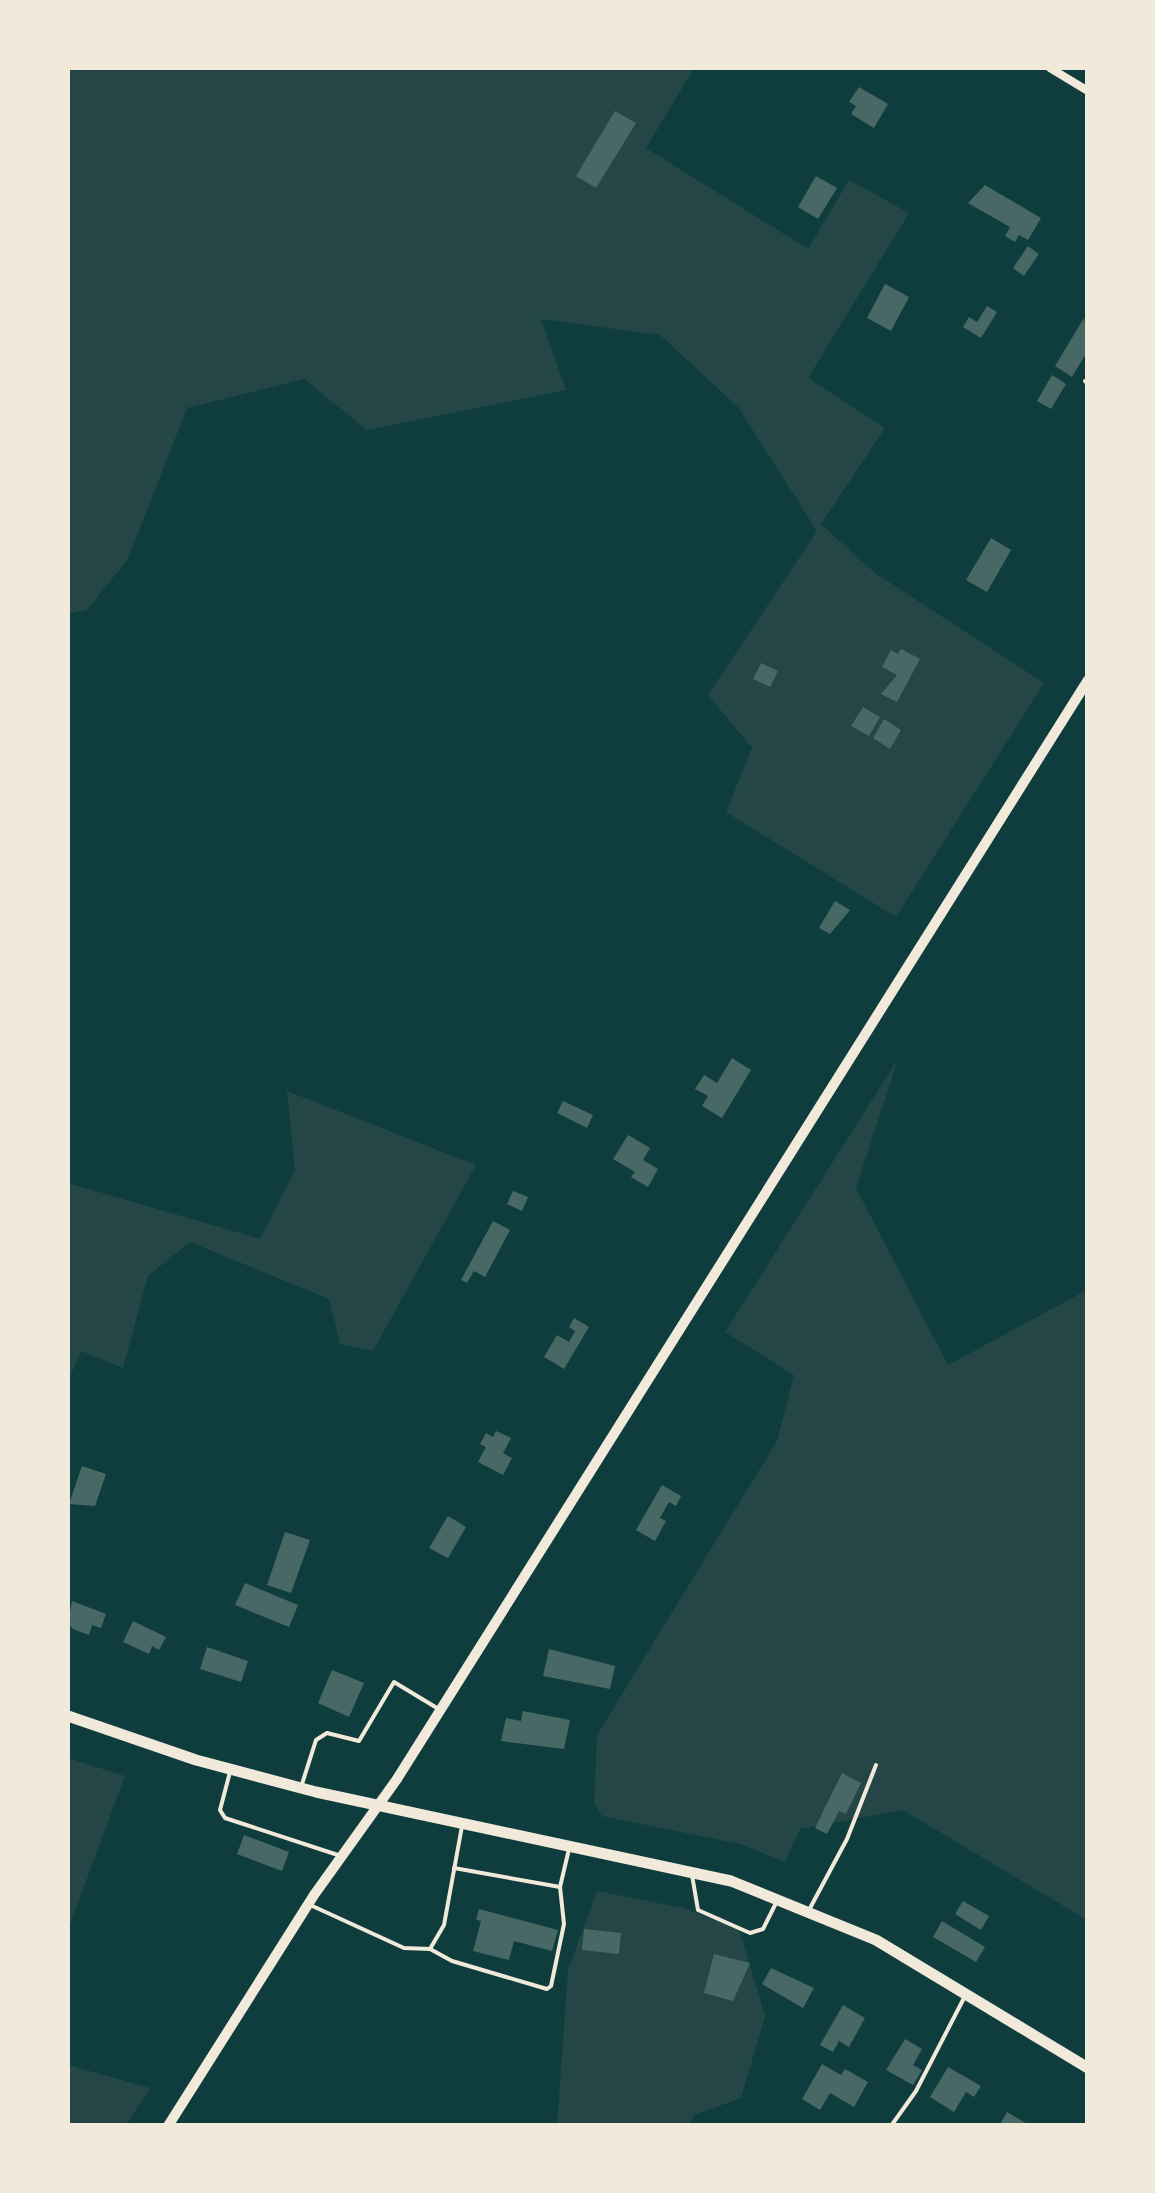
<svg xmlns="http://www.w3.org/2000/svg" width="1155" height="2193" font-family="Barlow,sans-serif">
	<style>
		.green { fill: #244646 }
		.building { fill: #486865 }
		.lines { fill: none; stroke-linecap: round; stroke-linejoin: round }
		.service { stroke: #f1e9da; stroke-width: 4 }
		.minor { stroke: #f1e9da; stroke-width: 8 }
		.secondary { stroke: #f1e9da; stroke-width: 10 }
		.primary { stroke: #f1e9da; stroke-width: 11 }
	</style>
	<rect width="100%" height="100%" fill="#0f3d3e"/>
	<g class="green">
		<polygon points="68,68 687,68 693,70 646,148 808,249 849,180 909,213 808,378 885,428 821,524 875,573 1044,683 896,917 726,812 752,748 708,695 817,531 738,407 660,335 541,319 566,390 367,430 304,379 187,408 128,559 87,610 68,614"/>
		<polygon points="898,1059 856,1188 948,1365 1087,1290 1087,1920 903,1810 800,1829 785,1862 740,1844 602,1816 594,1803 597,1735 777,1441 794,1375 725,1332"/>
		<polygon points="287,1091 476,1165 373,1351 340,1344 329,1299 190,1242 148,1276 123,1368 81,1351 68,1381 68,1183 260,1239 295,1170"/>
		<polygon points="68,1758 125,1776 68,1930"/>
		<polygon points="597,1891 683,1908 739,1929 765,2016 741,2098 694,2115 689,2125 557,2126 568,1970"/>
		<polygon points="68,2065 150,2088 126,2125 68,2125"/>
	</g>
	<g class="building">
		<polygon points="859,87 888,104 874,128 851,114 856,106 849,102"/>
		<polygon points="615,111 636,123 596,188 576,176"/>
		<polygon points="816,176 837,188 818,219 798,207"/>
		<polygon points="985,185 1041,218 1028,240 1019,235 1015,242 1005,236 1010,227 968,203"/>
		<polygon points="1028,246 1039,254 1024,276 1013,268"/>
		<polygon points="885,284 909,297 891,331 867,318"/>
		<polygon points="987,306 997,312 981,338 963,327 969,317 977,322"/>
		<polygon points="1084,318 1088,350 1072,377 1055,366"/>
		<polygon points="1052,375 1066,384 1051,409 1037,401"/>
		<polygon points="991,538 1011,550 987,592 966,580"/>
		<polygon points="901,649 920,659 897,702 881,694 897,675 882,667 891,650 898,654"/>
		<polygon points="761,663 778,671 770,687 753,679"/>
		<polygon points="863,707 880,717 869,736 851,726"/>
		<polygon points="884,719 901,730 890,749 873,738"/>
		<polygon points="835,901 850,910 830,934 819,928"/>
		<polygon points="732,1058 751,1070 722,1118 702,1106 708,1096 695,1089 704,1075 717,1083"/>
		<polygon points="563,1101 593,1115 587,1128 557,1113"/>
		<polygon points="628,1135 650,1148 643,1160 658,1169 648,1187 631,1177 635,1172 613,1159"/>
		<polygon points="513,1191 528,1197 522,1211 507,1204"/>
		<polygon points="493,1221 510,1230 485,1277 474,1271 467,1283 461,1280"/>
		<polygon points="574,1318 589,1327 564,1369 544,1357 557,1335 569,1342 575,1331 569,1327"/>
		<polygon points="496,1431 511,1438 503,1453 512,1458 503,1475 478,1462 486,1447 480,1444 486,1433 493,1437"/>
		<polygon points="82,1466 106,1474 95,1506 69,1504"/>
		<polygon points="662,1485 681,1496 676,1506 669,1502 660,1518 666,1521 655,1541 636,1530"/>
		<polygon points="448,1516 466,1527 448,1558 429,1548"/>
		<polygon points="285,1532 310,1540 291,1593 267,1585"/>
		<polygon points="245,1583 298,1605 289,1627 235,1605"/>
		<polygon points="72,1601 106,1614 101,1628 92,1625 89,1635 73,1629 68,1623"/>
		<polygon points="133,1621 166,1637 159,1650 152,1646 149,1654 123,1642"/>
		<polygon points="207,1647 248,1661 241,1682 200,1669"/>
		<polygon points="549,1649 615,1666 610,1689 543,1676"/>
		<polygon points="332,1670 364,1683 349,1717 318,1703"/>
		<polygon points="523,1711 570,1720 564,1749 501,1741 506,1718 521,1721"/>
		<polygon points="842,1773 861,1783 846,1814 839,1811 827,1834 815,1828"/>
		<polygon points="244,1835 289,1852 282,1871 237,1854"/>
		<polygon points="963,1901 989,1916 981,1930 955,1914"/>
		<polygon points="479,1909 558,1930 552,1951 514,1941 509,1960 473,1951 481,1921 476,1920"/>
		<polygon points="942,1921 985,1947 976,1962 933,1937"/>
		<polygon points="584,1929 621,1933 619,1954 582,1950"/>
		<polygon points="714,1954 750,1963 733,2001 704,1993"/>
		<polygon points="771,1968 814,1988 803,2008 762,1984"/>
		<polygon points="843,2005 865,2018 849,2047 839,2041 833,2052 820,2045"/>
		<polygon points="905,2039 922,2049 913,2065 922,2070 913,2085 886,2070"/>
		<polygon points="822,2064 841,2075 845,2069 868,2082 854,2107 830,2093 820,2110 802,2099"/>
		<polygon points="948,2067 981,2086 974,2097 966,2092 954,2112 930,2097"/>
		<polygon points="1007,2112 1031,2126 999,2126"/>
	</g>
	<g class="lines">
		<g class="service">
			<polyline points="1085,381 1088,384"/>
			<polyline points="230,1772 220,1810 225,1818 341,1856"/>
			<polyline points="302,1784 316,1740 327,1733 359,1741 394,1682 437,1708"/>
			<polyline points="454,1868 560,1887"/>
			<polyline points="692,1875 698,1910 750,1933 763,1929 776,1903"/>
			<polyline points="308,1904 404,1948 430,1949 444,1925 462,1826"/>
			<polyline points="809,1910 847,1839 876,1765"/>
			<polyline points="430,1949 452,1961 547,1989 551,1986 564,1924 560,1887 569,1849"/>
			<polyline points="891,2126 916,2091 964,1998"/>
		</g>
		<polyline class="minor" points="1050,68 1088,91"/>
		<polyline class="secondary" points="168,2126 314,1895 397,1779 1088,680"/>
		<polyline class="primary" points="68,1716 196,1760 316,1792 731,1881 876,1940 1088,2068"/>
	</g>
	<rect width="1155" height="2193" fill="none" stroke="#f1e9da" stroke-width="140"/>
</svg>
